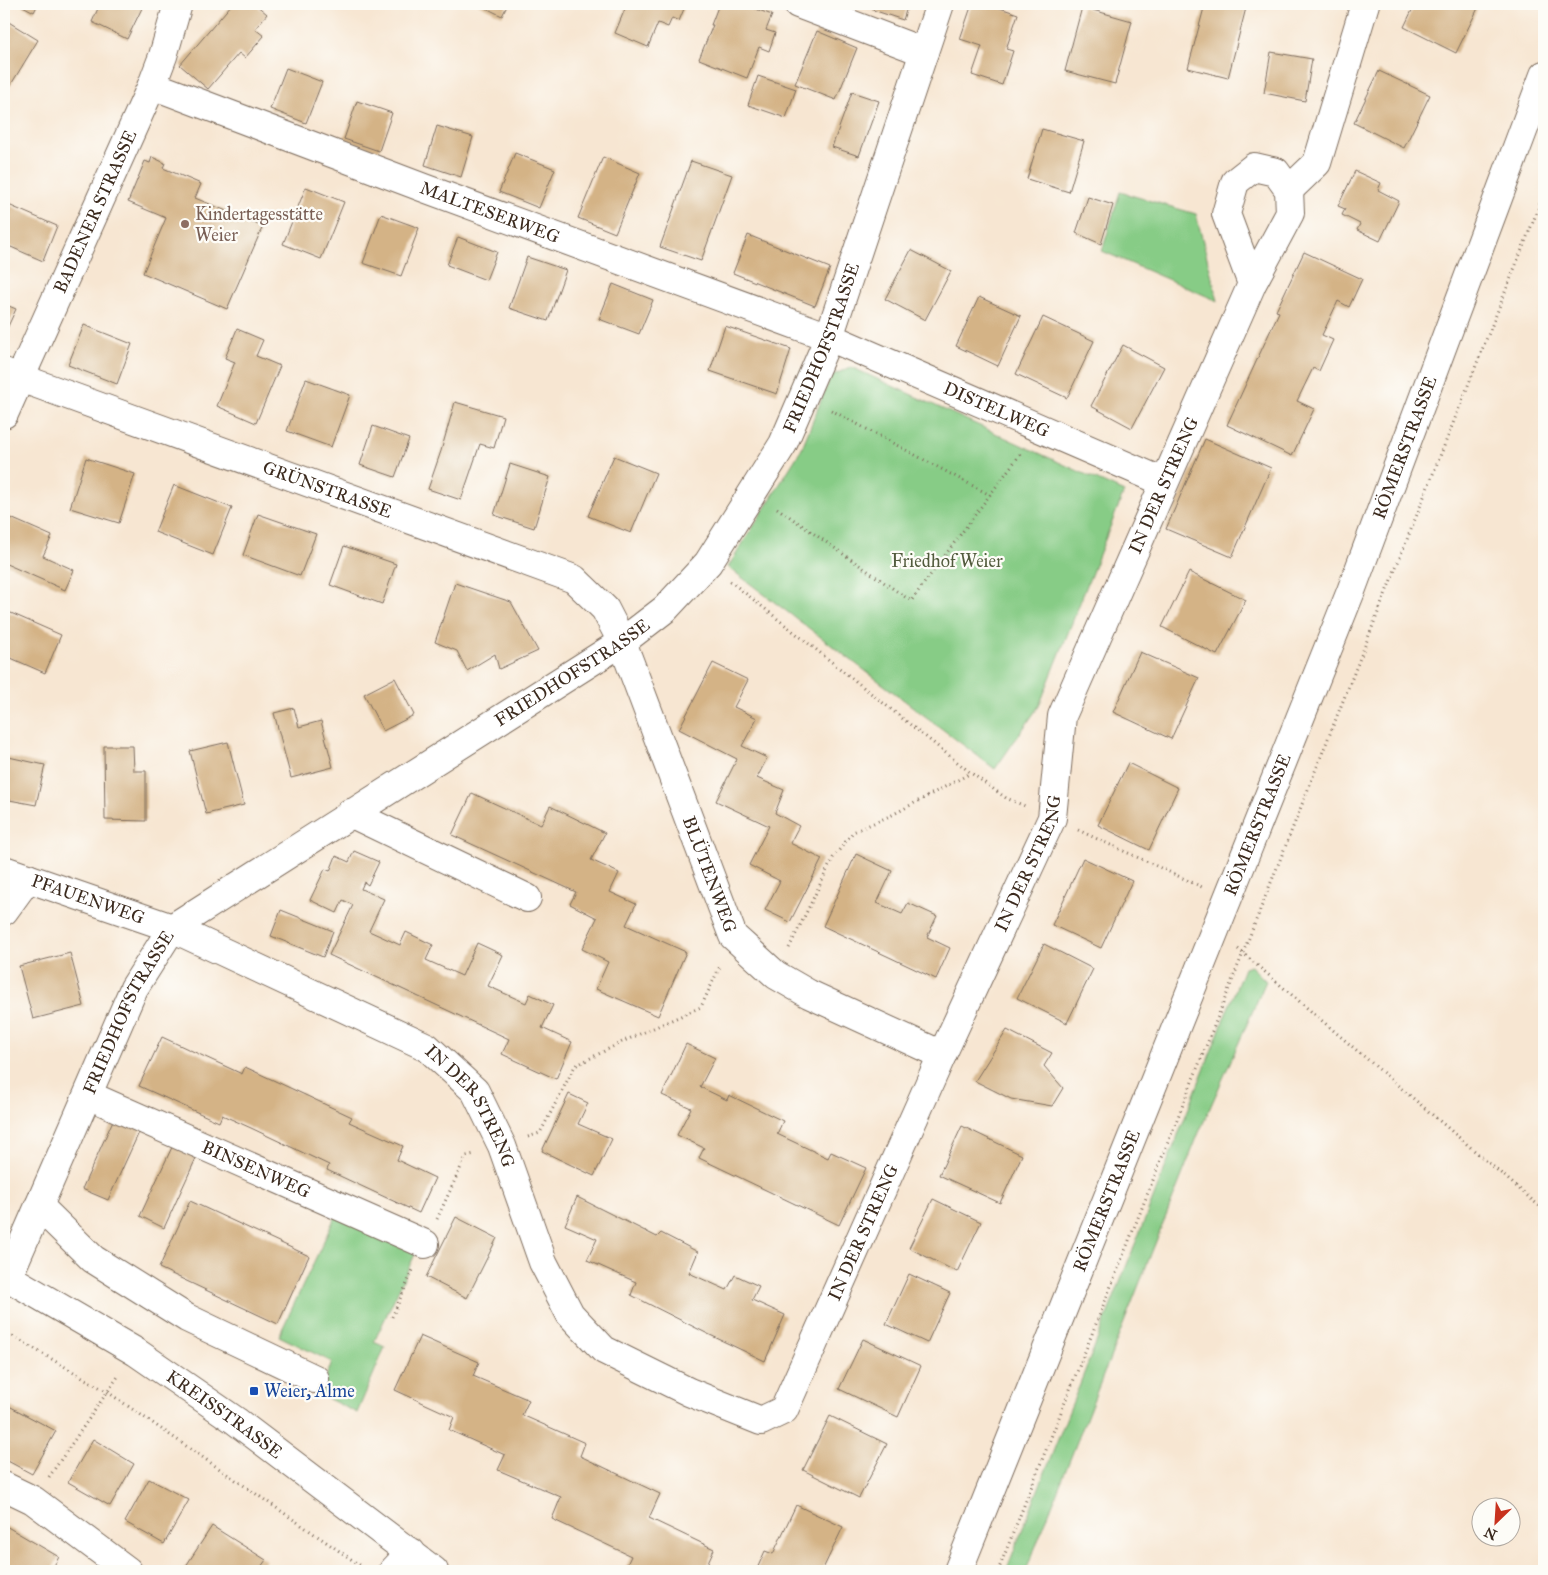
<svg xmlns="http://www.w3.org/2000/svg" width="1548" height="1575" font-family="'IM FELL Great Primer',serif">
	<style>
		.green { fill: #87cc86; stroke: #617b52 }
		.building { fill: #d4b386 }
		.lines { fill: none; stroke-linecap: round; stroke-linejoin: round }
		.minor-casing { stroke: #7d6c5d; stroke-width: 30 }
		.path { stroke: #7d6c5d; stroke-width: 3; stroke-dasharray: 1 4; stroke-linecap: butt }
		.minor { stroke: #fff; stroke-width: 28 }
		.education-dot { fill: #8d6e63; stroke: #fdfcf7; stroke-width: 2 }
		.transit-dot { fill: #1a4fb4; stroke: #fdfcf7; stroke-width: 2 }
		.labels { text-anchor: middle; stroke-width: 4.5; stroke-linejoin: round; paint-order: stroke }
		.street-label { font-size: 18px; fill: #3b2a1e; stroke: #fdfcf7 }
		.education-label { font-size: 18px; fill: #785e54; stroke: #fdfcf7; text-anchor: start }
		.park-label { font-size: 18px; fill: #525b3d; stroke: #fdfcf7 }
		.transit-label { font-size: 18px; fill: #164399; stroke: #fdfcf7; text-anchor: start }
	</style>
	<rect width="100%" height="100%" fill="#fdfcf7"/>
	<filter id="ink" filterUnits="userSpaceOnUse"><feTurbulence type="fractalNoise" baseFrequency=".02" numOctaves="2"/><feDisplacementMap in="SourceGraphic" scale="10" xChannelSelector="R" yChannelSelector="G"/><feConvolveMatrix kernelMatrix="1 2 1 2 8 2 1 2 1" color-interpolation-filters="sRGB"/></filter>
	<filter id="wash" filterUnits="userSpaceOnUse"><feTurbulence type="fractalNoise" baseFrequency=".0096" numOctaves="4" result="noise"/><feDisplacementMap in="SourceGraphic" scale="20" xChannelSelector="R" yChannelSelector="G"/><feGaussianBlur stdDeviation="1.12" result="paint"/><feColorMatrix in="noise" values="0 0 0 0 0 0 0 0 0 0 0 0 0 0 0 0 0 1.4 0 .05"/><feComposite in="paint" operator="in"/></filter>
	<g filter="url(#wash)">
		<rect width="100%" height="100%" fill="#f7e6d2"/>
		<g class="green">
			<polygon points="1120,192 1196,214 1218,301 1102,251"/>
			<polygon points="851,367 1124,492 1039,706 995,769 728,567 801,450 831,376"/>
			<polygon points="1251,966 1266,981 1198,1135 1026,1571 1006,1571 1244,968"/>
			<polygon points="337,1213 418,1248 374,1342 385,1347 357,1413 319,1394 332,1362 279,1336"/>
		</g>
		<g id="blocks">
			<g class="building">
				<polygon points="19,4 38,4 34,12"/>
				<polygon points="100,4 144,4 127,39 92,22"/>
				<polygon points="232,4 255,4 267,14 255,29 264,36 245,58 239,53 208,89 180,65"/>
				<polygon points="478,4 508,4 502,16"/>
				<polygon points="627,4 686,4 679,21 672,18 668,27 658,23 648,47 615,33"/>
				<polygon points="719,4 743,4 772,15 766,30 775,33 769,51 759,47 747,78 699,59 713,25 711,25"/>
				<polygon points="875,4 908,4 903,20 873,10"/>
				<polygon points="972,4 988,4 1018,14 1006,49 1013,51 1002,85 972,75 982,46 960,39"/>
				<polygon points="1205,4 1247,4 1228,78 1188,68"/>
				<polygon points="1415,4 1480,4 1456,53 1404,27"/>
				<polygon points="1082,7 1132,21 1115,84 1065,71"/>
				<polygon points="7,21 38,40 4,96 4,27"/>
				<polygon points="817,31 857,48 836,100 795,84"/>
				<polygon points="1271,52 1312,59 1305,101 1264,93"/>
				<polygon points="286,68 322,82 306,123 270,109"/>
				<polygon points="1379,71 1430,95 1404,148 1354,123"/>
				<polygon points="758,76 796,89 786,118 748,105"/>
				<polygon points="852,92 879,101 859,156 832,147"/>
				<polygon points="357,101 392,113 379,151 344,139"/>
				<polygon points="437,126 473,137 461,177 425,165"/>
				<polygon points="1042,129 1084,141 1069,192 1027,179"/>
				<polygon points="515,153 555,169 539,208 499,192"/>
				<polygon points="152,157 165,163 163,168 201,184 195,198 263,226 227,309 143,273 166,218 128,202 145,161 150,163"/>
				<polygon points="603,157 640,173 615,233 578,218"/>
				<polygon points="691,161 732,175 701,261 660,247"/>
				<polygon points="1355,171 1381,183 1378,190 1399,201 1380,241 1357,230 1360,224 1342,215 1345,209 1338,206"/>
				<polygon points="306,187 344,202 321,259 283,244"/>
				<polygon points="1088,197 1113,205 1101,244 1076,233"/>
				<polygon points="4,203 57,226 43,261 4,244"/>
				<polygon points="381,214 419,228 401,276 363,263"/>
				<polygon points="748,235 830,268 815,306 733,273"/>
				<polygon points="458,237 497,252 486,280 447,265"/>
				<polygon points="911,250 951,271 925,320 885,299"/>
				<polygon points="1304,252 1362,279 1349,307 1338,301 1322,335 1333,340 1319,371 1313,368 1297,401 1314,409 1292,456 1227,425 1279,312 1276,311"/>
				<polygon points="527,257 566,270 548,321 509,308"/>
				<polygon points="613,284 653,300 639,334 599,319"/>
				<polygon points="979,297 1021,316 998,366 956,346"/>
				<polygon points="4,304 16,309 4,335"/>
				<polygon points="1043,317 1094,341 1067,398 1016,374"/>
				<polygon points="84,325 132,344 117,384 68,365"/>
				<polygon points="725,326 791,349 777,394 710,371"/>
				<polygon points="237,329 263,340 256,356 280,366 256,423 217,406 235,362 225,358"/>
				<polygon points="1123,345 1164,367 1132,428 1091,406"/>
				<polygon points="306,379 350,395 331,447 287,431"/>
				<polygon points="455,402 503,416 494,448 480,444 461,500 428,489 441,451"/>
				<polygon points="373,426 409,439 395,477 360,465"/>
				<polygon points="1205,439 1271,468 1232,557 1166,529"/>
				<polygon points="614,456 656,473 631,533 588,516"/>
				<polygon points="86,458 135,474 119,523 70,508"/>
				<polygon points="510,464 550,477 534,528 494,515"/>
				<polygon points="174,485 232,508 213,555 155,532"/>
				<polygon points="258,514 316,534 300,576 243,555"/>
				<polygon points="4,515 52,536 43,556 74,570 65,590 4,563"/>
				<polygon points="344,546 396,564 382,604 330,585"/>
				<polygon points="1189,572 1246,600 1217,655 1162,627"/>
				<polygon points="455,583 511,602 538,651 499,669 495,654 467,671 457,651 435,642"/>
				<polygon points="4,610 61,635 45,673 4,655"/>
				<polygon points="1140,652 1199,678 1171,739 1113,712"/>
				<polygon points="713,663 748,680 734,707 757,718 742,746 767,758 757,778 784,790 775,813 799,826 790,843 822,859 790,922 765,910 780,881 749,865 769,826 716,801 737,759 679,729"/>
				<polygon points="395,678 414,715 383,731 364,694"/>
				<polygon points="294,708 299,727 321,721 333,767 291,778 274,713"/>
				<polygon points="228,742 244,805 206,814 190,751"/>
				<polygon points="104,746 133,746 134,771 146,771 146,821 105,820"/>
				<polygon points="4,756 45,765 36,805 4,799"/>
				<polygon points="1128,763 1178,788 1149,850 1098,825"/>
				<polygon points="472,793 541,825 550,806 605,833 591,860 619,873 610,892 636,904 626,925 686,952 658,1016 596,989 608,962 582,949 597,918 570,904 576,892 452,835"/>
				<polygon points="354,851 379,862 368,885 364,882 361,889 384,899 369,931 400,945 406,932 433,945 426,960 462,976 477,943 503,955 488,986 526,1003 530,994 553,1005 542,1028 572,1042 556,1079 502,1054 509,1039 329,955 353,905 343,900 337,913 310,900 325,869 330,871 336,856 349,862"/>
				<polygon points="856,854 892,871 877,903 902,914 908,903 937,916 927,937 950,948 936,979 823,926"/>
				<polygon points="1083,858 1132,881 1101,948 1052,925"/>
				<polygon points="281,910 333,931 323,957 271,936"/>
				<polygon points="1044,944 1093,969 1067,1023 1017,998"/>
				<polygon points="70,953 84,1006 33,1019 19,966"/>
				<polygon points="1007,1030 1052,1053 1044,1066 1063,1088 1052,1106 1011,1099 975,1081"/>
				<polygon points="162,1037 242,1074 245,1067 273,1080 352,1117 349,1122 403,1146 397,1160 435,1178 419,1213 327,1170 329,1165 251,1128 222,1115 219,1122 139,1086"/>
				<polygon points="686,1044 715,1058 700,1087 727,1100 729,1095 783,1121 777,1134 828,1158 831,1152 866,1168 839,1225 699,1158 704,1148 677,1135 691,1108 662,1095"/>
				<polygon points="569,1094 588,1103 578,1124 612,1139 594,1176 542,1151"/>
				<polygon points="115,1116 141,1128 108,1200 82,1189"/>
				<polygon points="962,1126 1022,1155 1000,1203 939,1175"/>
				<polygon points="173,1145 197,1156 164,1228 140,1216"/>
				<polygon points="577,1197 657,1237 661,1233 698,1252 689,1273 727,1290 735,1275 759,1286 752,1300 785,1315 765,1361 708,1334 631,1295 636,1282 587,1260 597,1239 565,1225"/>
				<polygon points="933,1199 981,1222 957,1272 909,1248"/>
				<polygon points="190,1201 309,1256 278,1324 159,1268"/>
				<polygon points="456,1217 497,1238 467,1298 426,1277"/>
				<polygon points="909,1274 950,1293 927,1343 886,1324"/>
				<polygon points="420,1336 479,1362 473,1376 529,1400 522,1415 585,1443 580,1456 660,1494 649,1518 714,1549 704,1571 624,1571 631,1556 552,1519 561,1497 498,1470 505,1455 449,1430 454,1417 395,1390"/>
				<polygon points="863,1339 921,1366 898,1417 839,1389"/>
				<polygon points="9,1406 56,1431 32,1474 4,1459 4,1416"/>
				<polygon points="830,1416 887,1444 859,1498 803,1470"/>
				<polygon points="93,1439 134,1464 110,1506 68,1482"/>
				<polygon points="149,1479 189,1500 164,1544 125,1522"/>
				<polygon points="796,1505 843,1527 822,1571 801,1571 795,1569 794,1571 756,1571 765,1551 773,1554"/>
				<polygon points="4,1525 59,1557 51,1571 4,1571"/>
				<polygon points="212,1526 266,1560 258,1571 188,1571 184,1569"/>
			</g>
		</g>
	</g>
	<g filter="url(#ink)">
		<use href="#blocks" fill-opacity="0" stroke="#7d6c5d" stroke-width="1"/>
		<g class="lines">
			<defs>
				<g id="minor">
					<polyline points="798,4 924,52"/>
					<path id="s1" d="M152,85L424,188L829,337L1164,482"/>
					<polyline points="1289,190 1317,163 1365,4"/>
					<path id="s2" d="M4,372L574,579L605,609L622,642L733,936L776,975L809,994L942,1055"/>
					<path id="s3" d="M4,414L152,85L163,56L178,4"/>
					<polyline points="350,813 527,898"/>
					<path id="s4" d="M4,870L172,928L427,1047L475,1091L502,1146L543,1262L570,1314L604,1350L689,1392L761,1421L784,1410L942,1055L1052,818L1062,716L1252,284L1290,213L1289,190L1276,172L1254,167L1235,182L1226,214L1252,284"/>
					<polyline points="4,911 28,878"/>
					<path id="s5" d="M88,1095L425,1244"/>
					<polyline points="39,1206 93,1259 187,1318 315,1379"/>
					<path id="s6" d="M4,1275L136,1352L236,1421L434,1571"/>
					<path id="s7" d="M8,1277L134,988L172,928L622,642L665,609L708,563L783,444L829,337L940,4"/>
					<polyline points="4,1486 33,1500 128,1571"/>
					<polyline points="393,1571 411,1552"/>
					<path id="s8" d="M958,1571L1351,591L1544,75"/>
				</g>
			</defs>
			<use href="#minor" class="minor-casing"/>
			<g class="path">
				<polyline points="831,410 990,495"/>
				<polyline points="777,508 911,601 1021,453"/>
				<polyline points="730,581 971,773 1006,798 1025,806"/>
				<polyline points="1078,830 1202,887"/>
				<polyline points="789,948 833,858 853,832 892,815 971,773"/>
				<polyline points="1238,949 1544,1210"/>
				<polyline points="528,1137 540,1133 575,1066 624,1041 701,1007 721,964"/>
				<polyline points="437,1219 466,1156 475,1154"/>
				<polyline points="392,1317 413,1270"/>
				<polyline points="4,1331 106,1391 364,1568"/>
				<polyline points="49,1477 119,1375"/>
				<polyline points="998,1571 1544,194"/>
			</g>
			<use href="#minor" class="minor"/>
		</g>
	</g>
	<circle class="education-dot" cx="185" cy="224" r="5"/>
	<rect class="transit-dot" x="249" y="1386" width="10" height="10" rx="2.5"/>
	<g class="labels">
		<g class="street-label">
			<text dy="6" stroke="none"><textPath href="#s3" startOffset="222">BADENER STRASSE</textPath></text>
			<text dy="6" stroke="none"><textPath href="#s1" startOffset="361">MALTESERWEG</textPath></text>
			<text dy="6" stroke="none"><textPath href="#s7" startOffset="1281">FRIEDHOFSTRASSE</textPath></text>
			<text dy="6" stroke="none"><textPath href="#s1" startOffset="905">DISTELWEG</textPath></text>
			<text dy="6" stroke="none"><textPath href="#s8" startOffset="1209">RÖMERSTRASSE</textPath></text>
			<text dy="6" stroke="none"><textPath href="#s4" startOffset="2019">IN DER STRENG</textPath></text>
			<text dy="6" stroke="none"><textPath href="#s2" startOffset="344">GRÜNSTRASSE</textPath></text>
			<text dy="6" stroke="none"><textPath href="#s7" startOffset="861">FRIEDHOFSTRASSE</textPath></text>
			<text dy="6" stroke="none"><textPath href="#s8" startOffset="804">RÖMERSTRASSE</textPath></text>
			<text dy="6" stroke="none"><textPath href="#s4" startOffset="1614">IN DER STRENG</textPath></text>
			<text dy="6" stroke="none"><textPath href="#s2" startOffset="935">BLÜTENWEG</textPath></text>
			<text dy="6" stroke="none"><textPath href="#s4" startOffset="89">PFAUENWEG</textPath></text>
			<text dy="6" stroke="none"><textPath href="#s7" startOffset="291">FRIEDHOFSTRASSE</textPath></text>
			<text dy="6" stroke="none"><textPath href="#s4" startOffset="534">IN DER STRENG</textPath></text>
			<text dy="6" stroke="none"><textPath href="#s5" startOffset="184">BINSENWEG</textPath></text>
			<text dy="6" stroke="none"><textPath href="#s8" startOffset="399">RÖMERSTRASSE</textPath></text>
			<text dy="6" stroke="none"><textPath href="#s4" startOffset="1209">IN DER STRENG</textPath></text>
			<text dy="6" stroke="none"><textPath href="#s6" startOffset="261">KREISSTRASSE</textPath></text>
		</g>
		<g class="education-label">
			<text x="195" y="220">Kindertagesstätte<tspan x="195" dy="21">Weier</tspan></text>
		</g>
		<g class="park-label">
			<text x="947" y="567">Friedhof Weier</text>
		</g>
		<g class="transit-label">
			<text x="264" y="1397">Weier, Alme</text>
		</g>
	</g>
	<rect width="1548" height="1575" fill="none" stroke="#fdfcf7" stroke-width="20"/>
	<g transform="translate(1496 1522) rotate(205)"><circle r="24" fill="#fdfcf7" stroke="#afa8a0"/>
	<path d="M0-4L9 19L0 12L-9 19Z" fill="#c8321e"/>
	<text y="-8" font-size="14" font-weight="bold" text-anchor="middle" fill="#3b2a1e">N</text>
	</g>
</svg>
